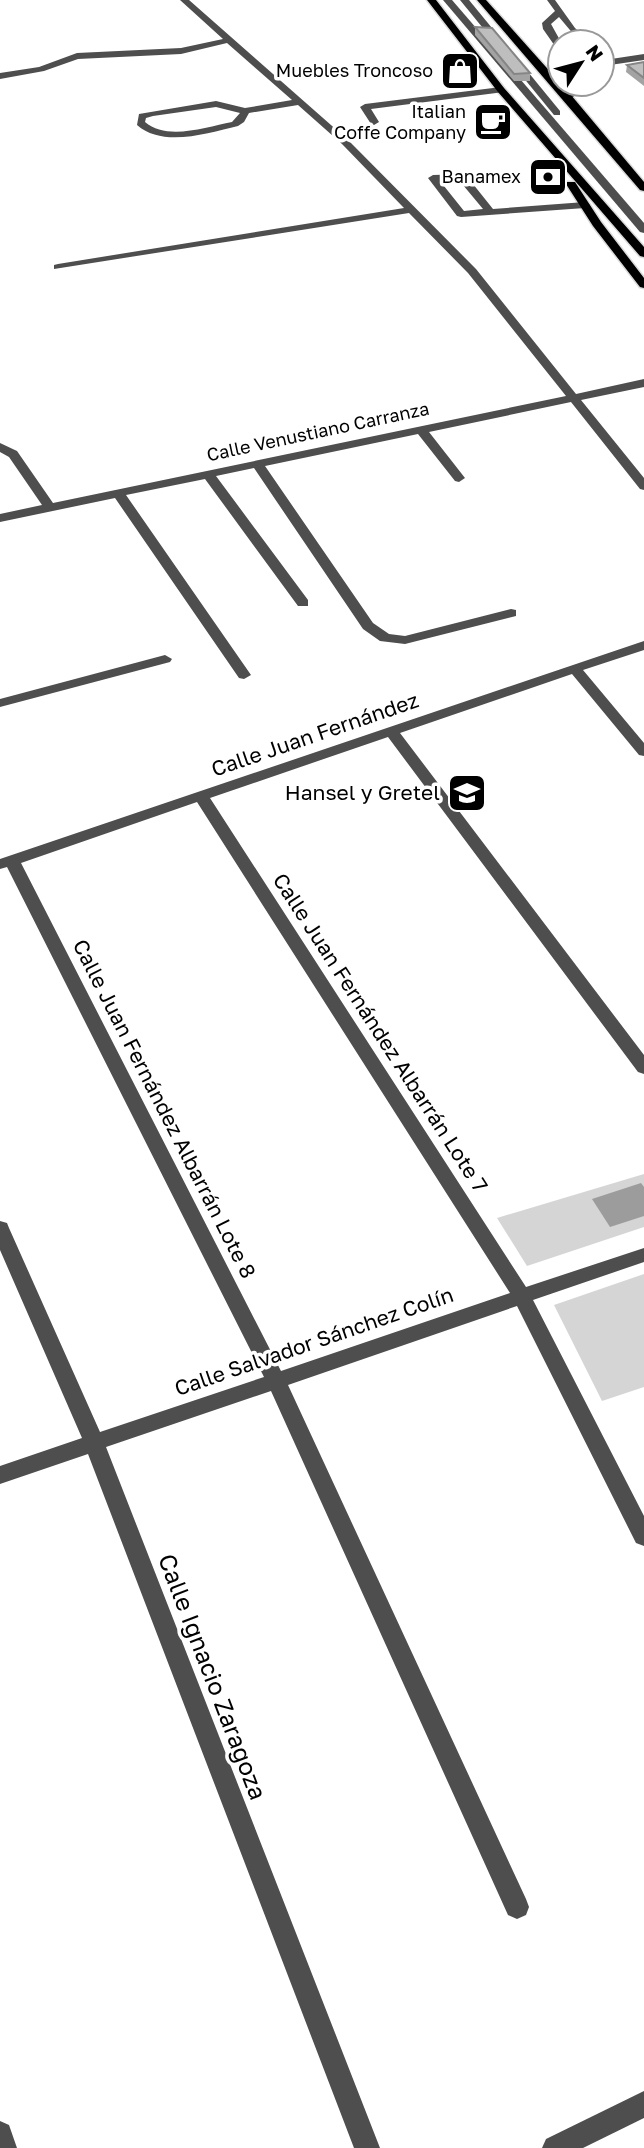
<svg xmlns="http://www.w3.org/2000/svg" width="644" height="2148" font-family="'Golos Text',sans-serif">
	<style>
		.green { fill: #d5d5d5 }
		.water { fill: #9c9c9c }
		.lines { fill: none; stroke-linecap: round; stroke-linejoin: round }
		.major-casing { stroke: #dbdbdb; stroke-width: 3 }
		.minor { fill: #4e4e4e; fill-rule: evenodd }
		.major { fill: #000; fill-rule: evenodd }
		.wall { fill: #a3a3a3 }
		.building { fill: #bebebe; stroke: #858585; stroke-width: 2 }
		.labels { text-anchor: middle; stroke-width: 7; stroke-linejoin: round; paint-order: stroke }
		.far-poi-label { font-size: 18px; fill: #000; stroke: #fff; text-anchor: end }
		.far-street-label { font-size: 18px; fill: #000; stroke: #fff }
		.street-label { font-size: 21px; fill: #000; stroke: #fff }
		.poi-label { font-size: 21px; fill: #000; stroke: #fff; text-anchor: end }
		.near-street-label { font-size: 24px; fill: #000; stroke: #fff }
	</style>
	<rect width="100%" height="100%" fill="#fff"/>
	<g class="green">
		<polygon points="644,1174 644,1227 527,1266 497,1218"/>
		<polygon points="644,1274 644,1387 602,1401 554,1305"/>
	</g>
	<polygon class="water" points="641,1183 644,1187 644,1216 610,1227 592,1199"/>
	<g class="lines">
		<defs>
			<g id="major">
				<polygon points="427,0 436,0 504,88 644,247 644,257 640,256 498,92"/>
				<polygon points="477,0 486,0 571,95 644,182 644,191 640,190"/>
				<polygon points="567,182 575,182 601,222 644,278 644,288 640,287 593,226 566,184"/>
			</g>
		</defs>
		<use href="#major" class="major-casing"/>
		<g class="minor">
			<path d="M180,0H189L348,140L476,269L576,394L644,379V387L581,400L644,478V490L640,489L571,402L429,432L465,478L459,482L455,481L418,434L265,466L373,623L389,634L405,636L511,609L516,610V616L405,644L380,641L363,629L254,468L216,476L308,600V606H298L205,479L126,495L251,675L244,679L239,678L115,498L0,522V514L42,505L9,457L0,452V443L17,451L53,503L566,396L468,273L409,213L54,269V265L58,264L404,208L342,144L298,105L249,113L244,122L238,126C208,133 163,148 137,125L139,114L216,101L245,108L292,100L227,43L181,54L78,59L44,71L0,79V73L39,67L77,53L181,48L223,39ZM216,107L240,113L232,122C206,127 167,141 145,122L146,118L153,116Z"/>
			<polygon points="443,0 452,0 644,223 644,233 640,232"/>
			<polygon points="460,0 469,0 560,111 560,115 554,115"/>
			<polygon points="547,0 555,0 575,28 590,42 580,42 559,17 551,24 561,42 560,50 557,49 543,29 542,23 555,11"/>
			<polygon points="644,54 644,60 610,65 602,62 602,55 611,59"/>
			<polygon points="576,84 586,84 571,99 565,99 565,95"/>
			<polygon points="501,87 504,88 504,92 371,109 379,122 374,125 371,124 360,107 365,104"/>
			<path d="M465,174L493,209L585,202L590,205L585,208L461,217L457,216L428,178L433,175ZM458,179L483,209L464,211L440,181Z"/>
			<path d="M644,641V650L583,670L644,743V756L639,755L572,674L400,733L644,1055V1074L638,1072L388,737L210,798L526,1287L644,1248V1262L533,1300L644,1516V1546L636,1543L517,1306L288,1385L526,1899L529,1907L526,1915L517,1919L508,1915L271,1391L106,1447L380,2148H354L88,1454L0,1484V1466L82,1438L0,1250V1221L7,1223L9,1228L100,1432L264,1377L7,867L0,869V859ZM197,802L510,1293L281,1371L21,863Z"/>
			<polygon points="165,655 172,659 170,662 0,707 0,699"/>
			<polygon points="644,2091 644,2118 583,2148 542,2148 546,2139"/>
			<polygon points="0,2121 9,2125 17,2148 0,2148"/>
		</g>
		<use href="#major" class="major"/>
	</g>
	<g class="wall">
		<polygon points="475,27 530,73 530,81 514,81 475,35"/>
		<polygon points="644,62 644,86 626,72 627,65"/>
	</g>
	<g class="building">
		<polygon points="475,27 492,28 530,73 514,74"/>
		<polygon points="644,62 644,78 627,65"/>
	</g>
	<defs>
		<symbol id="shop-square" viewBox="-11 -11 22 22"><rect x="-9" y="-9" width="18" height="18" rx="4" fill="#000" stroke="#fff"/><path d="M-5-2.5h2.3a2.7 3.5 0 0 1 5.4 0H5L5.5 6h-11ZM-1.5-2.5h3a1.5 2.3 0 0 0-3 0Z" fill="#fff"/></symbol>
		<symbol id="cafe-square" viewBox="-11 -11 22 22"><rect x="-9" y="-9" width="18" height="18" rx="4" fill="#000" stroke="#fff"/><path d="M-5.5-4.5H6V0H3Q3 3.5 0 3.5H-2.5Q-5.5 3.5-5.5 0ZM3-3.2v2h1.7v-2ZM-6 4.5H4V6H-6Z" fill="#fff"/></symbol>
		<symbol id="bank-square" viewBox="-11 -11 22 22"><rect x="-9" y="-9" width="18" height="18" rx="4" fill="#000" stroke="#fff"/><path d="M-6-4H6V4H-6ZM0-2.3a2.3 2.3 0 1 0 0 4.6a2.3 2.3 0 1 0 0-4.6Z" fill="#fff"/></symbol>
		<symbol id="school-square" viewBox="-11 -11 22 22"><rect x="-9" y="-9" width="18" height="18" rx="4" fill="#000" stroke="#fff"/><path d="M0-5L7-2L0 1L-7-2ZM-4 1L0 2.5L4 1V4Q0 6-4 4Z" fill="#fff"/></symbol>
	</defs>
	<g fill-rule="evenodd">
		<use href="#shop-square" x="438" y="49" width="44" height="44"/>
		<use href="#cafe-square" x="471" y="100" width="44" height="44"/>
		<use href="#bank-square" x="526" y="155" width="44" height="44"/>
		<use href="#school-square" x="445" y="771" width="44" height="44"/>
	</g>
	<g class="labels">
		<g class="far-poi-label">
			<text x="433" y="77">Muebles Troncoso</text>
			<text x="466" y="118">Italian<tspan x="466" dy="21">Coffe Company</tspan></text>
			<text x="521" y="183">Banamex</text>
		</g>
		<g class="far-street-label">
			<text transform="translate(318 432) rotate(-12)" y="6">Calle Venustiano Carranza</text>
		</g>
		<g class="street-label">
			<text transform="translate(315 735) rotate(-19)" y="7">Calle Juan Fernández</text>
			<text transform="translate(380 1033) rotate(57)" y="7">Calle Juan Fernández Albarrán Lote 7</text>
			<text transform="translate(164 1109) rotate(63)" y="7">Calle Juan Fernández Albarrán Lote 8</text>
			<text transform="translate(314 1342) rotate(-19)" y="7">Calle Salvador Sánchez Colín</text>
		</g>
		<g class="poi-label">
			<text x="440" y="800">Hansel y Gretel</text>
		</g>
		<g class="near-street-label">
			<text transform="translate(212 1677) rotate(69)" y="8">Calle Ignacio Zaragoza</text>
		</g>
	</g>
	<g transform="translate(581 63) rotate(54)"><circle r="33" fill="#ffffff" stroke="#999999" stroke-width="2"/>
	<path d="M0-5L12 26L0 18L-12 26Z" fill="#000000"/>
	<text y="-10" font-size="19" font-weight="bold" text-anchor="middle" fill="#000000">N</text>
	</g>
</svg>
